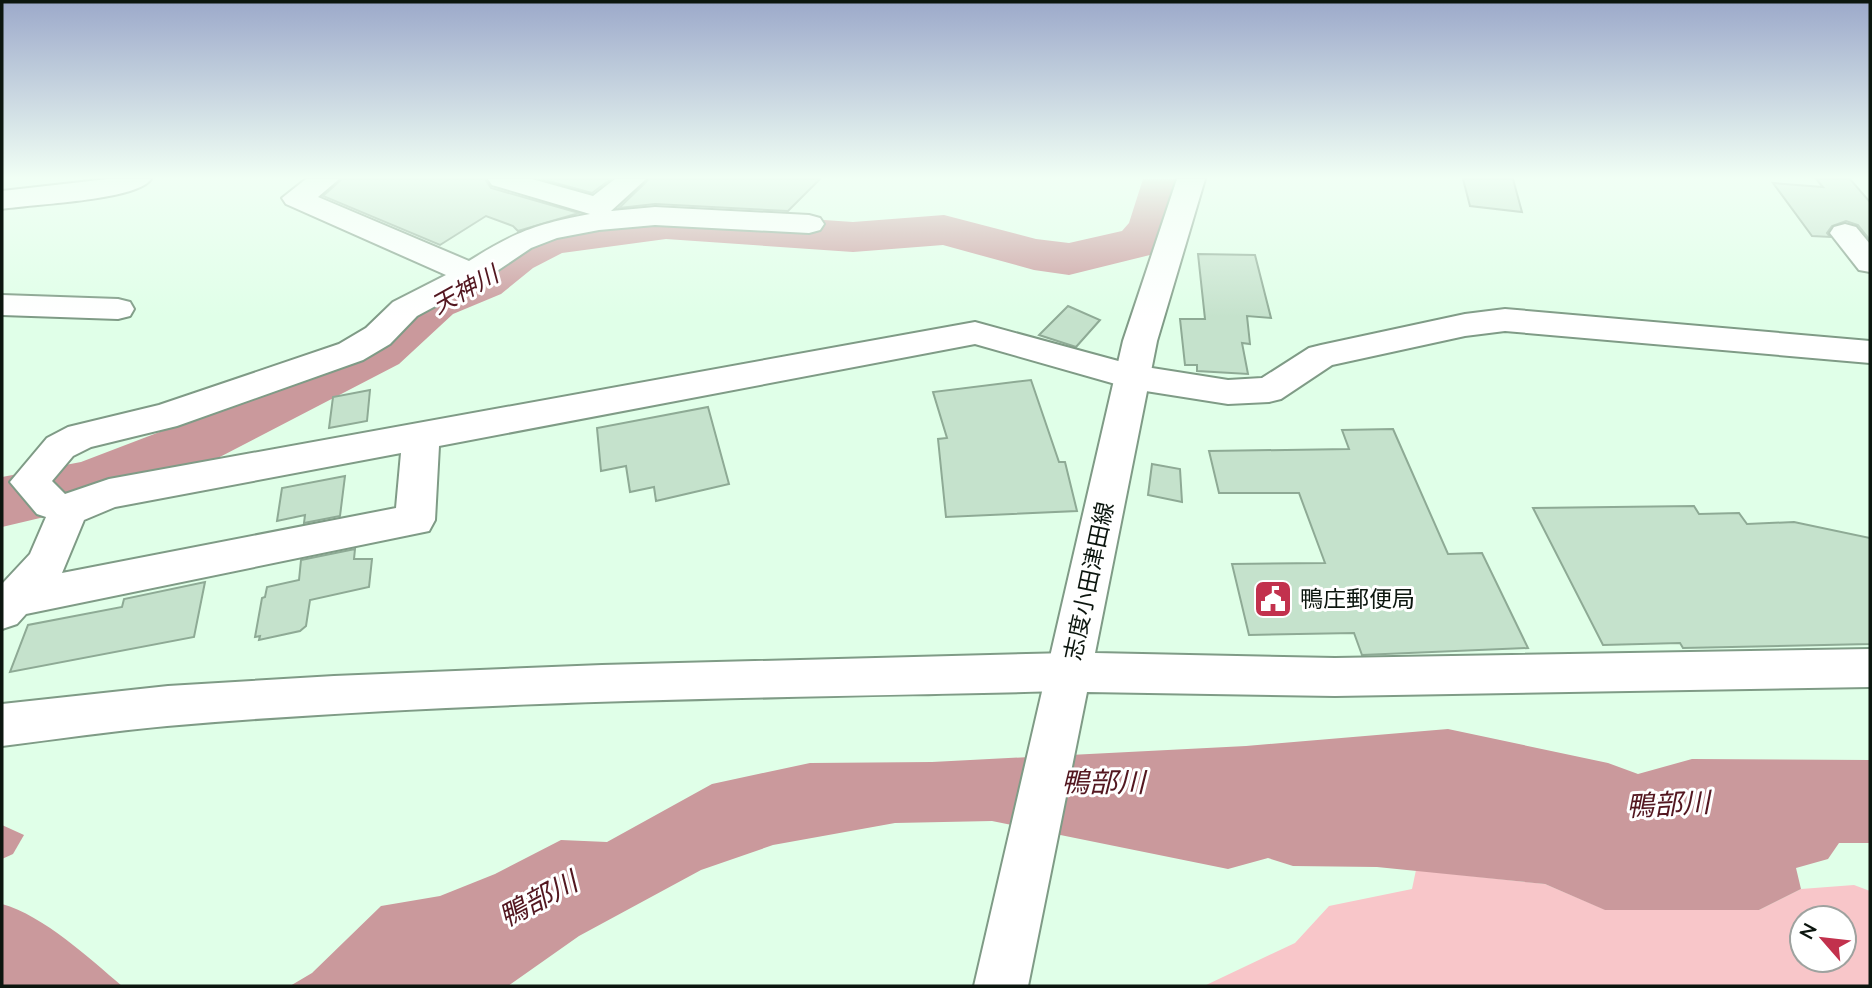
<svg xmlns="http://www.w3.org/2000/svg" width="1872" height="988" font-family="Lato,'Noto Sans JP',sans-serif">
	<style>
		.green { fill: #f8c6c9; fill-rule: evenodd }
		.water { fill: #ca999c }
		.lines { fill: none; stroke-linecap: round; stroke-linejoin: round }
		.river { fill: #ca999c; fill-rule: evenodd }
		.building { fill: #c5e2cc; stroke: #8eaa95; stroke-width: 2 }
		.street-casing { stroke: #7f9b86; stroke-width: 4 }
		.secondary-casing { stroke: #7f9b86; stroke-width: 4 }
		.street { fill: #fff; fill-rule: evenodd }
		.secondary { fill: #fff; fill-rule: evenodd }
		.labels { text-anchor: middle; stroke-width: 6; stroke-linejoin: round; paint-order: stroke }
		.street-label { font-size: 23px; fill: #0c160f; stroke: #fff }
		.poi-label { font-size: 23px; fill: #0c160f; stroke: #fff; text-anchor: start }
		.water-label { font-size: 24px; font-style: italic; fill: #531720; stroke: #fff }
		.near-water-label { font-size: 28px; font-style: italic; fill: #531720; stroke: #fff }
	</style>
	<rect width="100%" height="100%" fill="#e0ffe8"/>
	<path class="green" d="M1416,870L1545,884L1606,910H1759L1801,889L1854,885L1870,891V986H1204L1295,943L1329,906L1412,889ZM1802,918H1844V960H1802Z"/>
	<g class="water">
		<polygon points="1448,729 1608,763 1638,774 1692,759 1870,760 1870,843 1839,843 1828,859 1796,868 1801,889 1759,910 1605,910 1545,884 1377,867 1293,866 1268,858 1228,869 992,821 895,823 773,845 701,870 579,936 508,986 290,986 312,973 381,906 440,896 495,874 561,840 607,842 712,784 810,763 932,762 1246,746"/>
		<polygon points="2,825 24,835 13,854 2,859"/>
		<path d="M2,904C44,916 89,958 122,986H2Z"/>
	</g>
	<g class="lines">
		<polygon class="river" points="1143,179 1191,179 1178,226 1158,253 1069,275 1034,270 943,245 853,252 666,239 562,253 533,268 501,294 453,314 399,364 214,460 112,501 2,527 2,477 81,462 170,428 359,338 415,290 463,270 497,246 531,228 666,209 853,222 944,215 1036,239 1069,243 1122,231 1129,223"/>
	</g>
	<g class="building">
		<polygon points="342,179 485,179 491,188 579,213 518,231 513,226 486,216 440,245 323,196"/>
		<polygon points="541,179 611,179 592,193"/>
		<polygon points="649,179 820,179 788,211 655,204 619,208"/>
		<polygon points="1463,179 1513,179 1522,212 1470,206"/>
		<polygon points="1816,179 1850,179 1870,202 1870,240 1858,225 1846,221 1832,226 1827,233 1830,237 1812,236 1773,183 1823,187"/>
		<polygon points="1198,254 1255,255 1271,318 1247,316 1250,344 1242,343 1248,374 1197,371 1197,365 1185,365 1180,319 1205,319"/>
		<polygon points="1068,306 1100,320 1076,347 1039,335"/>
		<polygon points="1031,380 1059,462 1065,462 1077,511 946,517 938,439 947,438 933,392"/>
		<polygon points="370,390 367,421 329,428 333,397"/>
		<polygon points="708,407 729,484 656,501 654,487 630,492 626,466 601,471 597,428"/>
		<polygon points="1393,429 1448,554 1482,553 1528,648 1362,655 1354,633 1249,635 1232,564 1325,563 1299,493 1219,493 1209,451 1349,449 1342,430"/>
		<polygon points="1152,464 1180,469 1182,502 1148,495"/>
		<polygon points="345,476 340,516 304,523 305,515 277,521 282,488"/>
		<polygon points="1694,506 1699,514 1739,513 1747,524 1794,522 1870,538 1870,644 1683,648 1680,643 1603,645 1533,508"/>
		<polygon points="355,549 354,559 372,559 369,587 310,600 306,626 300,631 259,640 260,636 255,637 262,598 265,597 267,587 299,580 301,560"/>
		<polygon points="205,582 194,637 10,672 28,625 122,607 124,599"/>
	</g>
	<g class="lines">
		<defs>
			<g id="street">
				<path d="M108,179H151C136,201 31,204 2,209V191Z"/>
				<path d="M306,179H339L318,197L469,261C515,232 536,224 590,214L492,185L488,179H532L593,196L615,179H646L611,211L655,207L809,215L820,218L824,224L820,230L809,233L655,225L599,230L557,238L531,248L482,281L417,316L390,344L363,360L177,426L91,447L73,456L52,481L65,494L109,479L975,322L1133,365L1228,380L1262,378L1309,348L1321,345L1465,314L1505,309L1870,341V363L1505,331L1465,336L1332,365L1281,399L1269,402L1228,404L1133,389L975,344L439,446L435,520L429,531L26,614L17,624L2,629V584L30,554L46,517L37,514L10,482L47,438L68,427L159,405L339,344L366,328L393,302L446,275L286,204L282,198ZM401,453L396,508L62,573L84,520L115,507Z"/>
				<polygon points="1845,224 1856,227 1870,244 1870,272 1859,270 1830,233 1834,227"/>
				<polygon points="2,295 118,299 130,302 134,309 130,316 118,319 2,315"/>
				<path d="M1069,653L1085,658L1091,672L1085,686L1069,691C769,698 467,700 167,726C112,731 57,739 2,746V704L168,686L334,676L602,665Z"/>
			</g>
			<polygon id="secondary" points="1177,179 1205,179 1157,341 1095,653 1335,658 1870,649 1870,687 1335,696 1087,692 1028,986 974,986 1123,341"/>
		</defs>
		<use href="#street" class="street-casing"/>
		<use href="#secondary" class="secondary-casing"/>
		<use href="#street" class="street"/>
		<use href="#secondary" class="secondary"/>
	</g>
	<linearGradient id="sky" x2="0" y2="1"><stop stop-color="#9ca9ca"/><stop offset="0.56" stop-color="#f1fff5"/><stop offset="1" stop-color="#f1fff5" stop-opacity="0"/></linearGradient>
	<rect width="1872" height="317" fill="url(#sky)"/>
	<defs>
		<symbol id="civic-square" viewBox="-11 -11 22 22"><rect x="-9" y="-9" width="18" height="18" rx="4" fill="#c2314d" stroke="#fff"/><path d="M-.6-6.5H3V-4.5H.6V-3L4-1V1h2V6H-6V1h2V-1L-.6-3ZM-1.2 2.5V6h2.4V2.5Z" fill="#fff"/></symbol>
	</defs>
	<g fill-rule="evenodd">
		<use href="#civic-square" x="1251" y="577" width="44" height="44"/>
	</g>
	<g class="labels">
		<g class="street-label">
			<text transform="translate(1089 581) rotate(-78)" y="8">志度小田津田線</text>
		</g>
		<g class="poi-label">
			<text x="1300" y="607">鴨庄郵便局</text>
		</g>
		<g class="water-label">
			<text transform="translate(465 290) rotate(-29)" y="8">天神川</text>
		</g>
		<g class="near-water-label">
			<text x="1103" y="792">鴨部川</text>
			<text transform="translate(1668 804) rotate(-3)" y="10">鴨部川</text>
			<text transform="translate(538 899) rotate(-28)" y="10">鴨部川</text>
		</g>
	</g>
	<rect width="1872" height="988" fill="none" stroke="#0c160f" stroke-width="7"/>
	<g transform="translate(1823 939) rotate(298)"><circle r="33" fill="#ffffff" stroke="#9ea29f" stroke-width="2"/>
	<path d="M0-5L12 26L0 18L-12 26Z" fill="#c2314d"/>
	<text y="-10" font-size="19" font-weight="bold" text-anchor="middle" fill="#0c160f">N</text>
	</g>
</svg>
